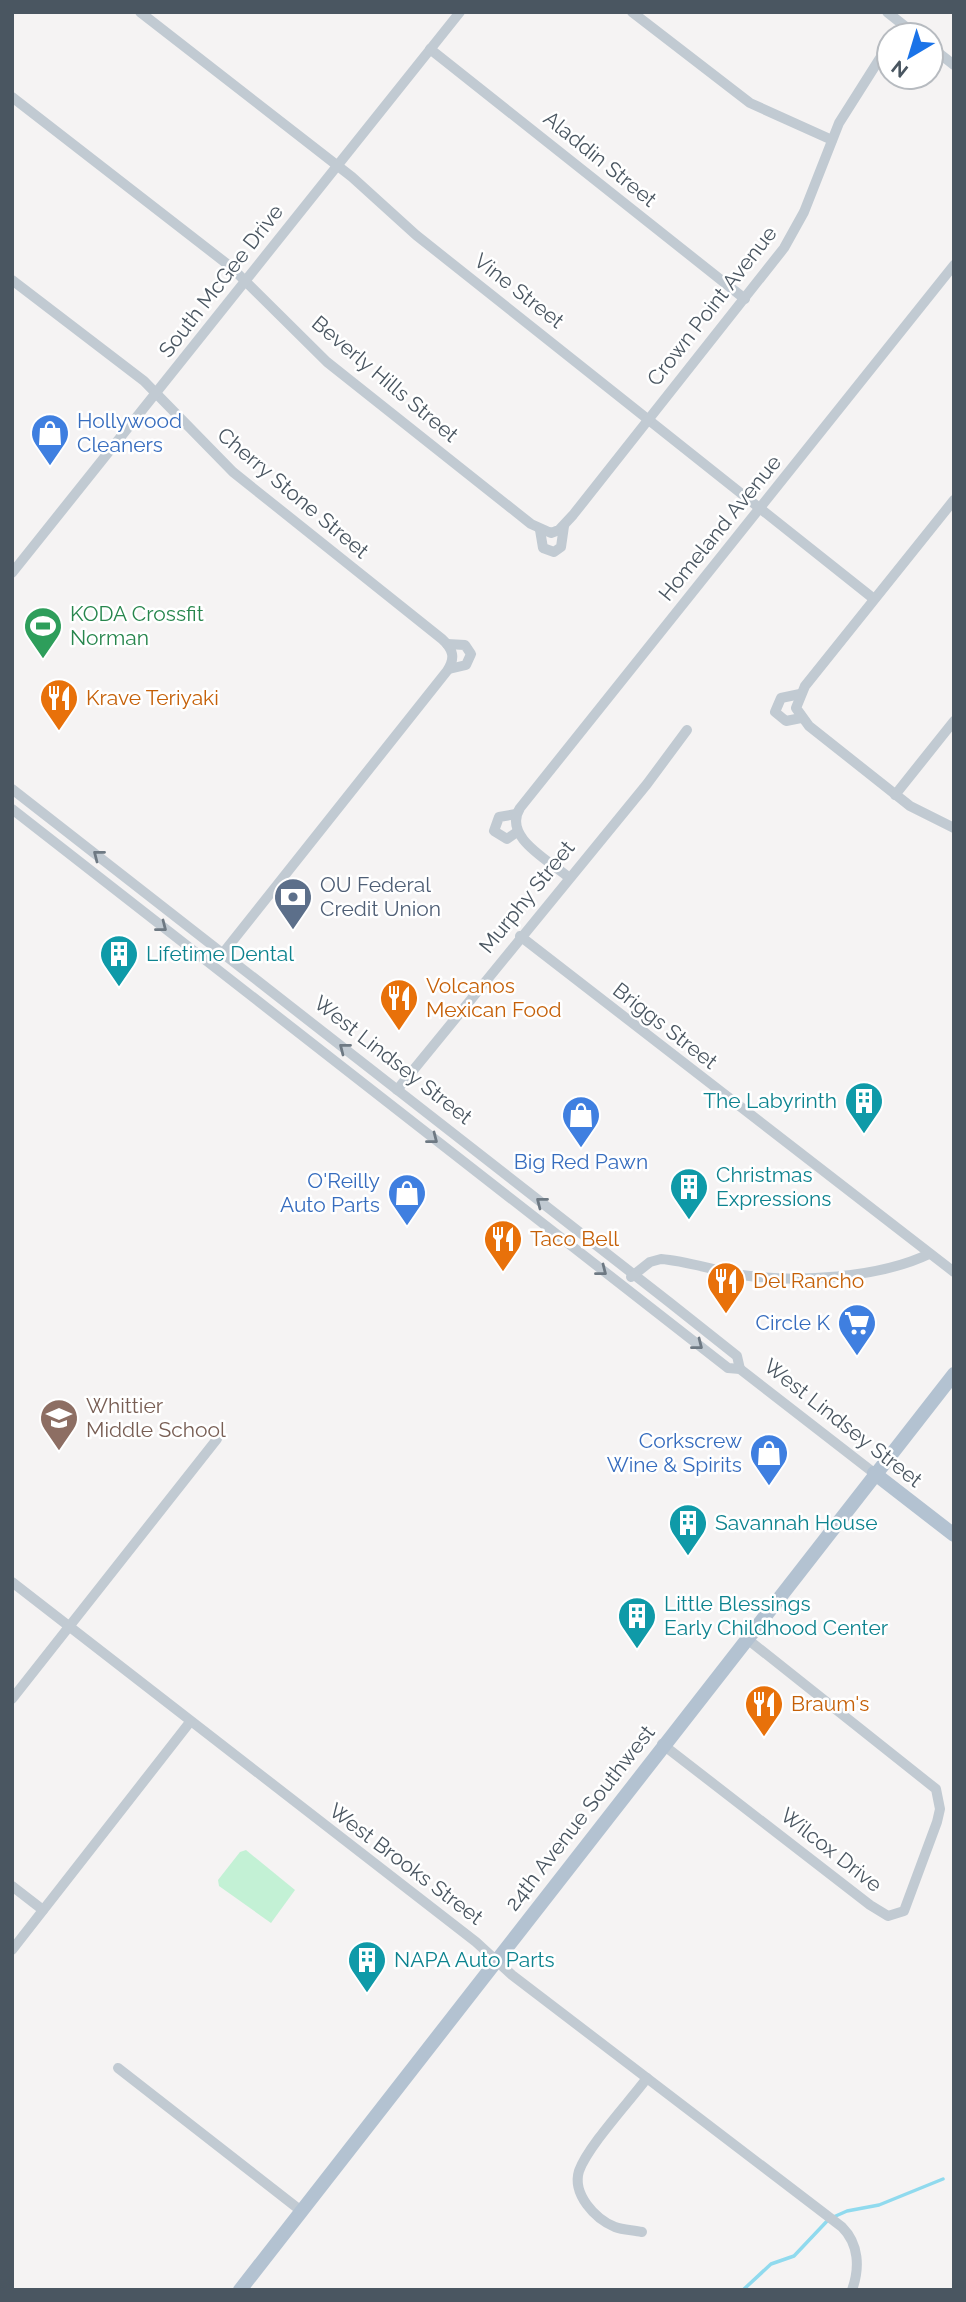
<svg xmlns="http://www.w3.org/2000/svg" width="966" height="2302" font-family="Raleway,sans-serif">
	<style>
		.green { fill: #c3f1d5 }
		.lines { fill: none; stroke-linecap: round; stroke-linejoin: round }
		.stream { stroke: #90daee; stroke-width: 3.5 }
		.minor { stroke: #c1cad2; stroke-width: 10 }
		.major { stroke: #b3c2d1; stroke-width: 14 }
		.oneway { stroke: #6e7983 }
		.labels { text-anchor: middle; stroke-width: 5; stroke-linejoin: round; paint-order: stroke }
		.street-label { font-size: 21px; fill: #4a5661; stroke: #fff }
		.shop-label { font-size: 21px; fill: #366cbe; stroke: #fff; text-anchor: end }
		.leisure-label { font-size: 21px; fill: #27864d; stroke: #fff; text-anchor: start }
		.food-label { font-size: 21px; fill: #c56008; stroke: #fff; text-anchor: start }
		.service-label { font-size: 21px; fill: #4e5e75; stroke: #fff; text-anchor: start }
		.culture-label { font-size: 21px; fill: #0d838f; stroke: #fff; text-anchor: start }
		.education-label { font-size: 21px; fill: #785e54; stroke: #fff; text-anchor: start }
	</style>
	<rect width="100%" height="100%" fill="#f5f3f3"/>
	<polygon class="green" points="246,1850 295,1890 271,1923 219,1886 218,1880 240,1852"/>
	<g class="lines">
		<polyline class="stream" points="743,2290 771,2264 794,2256 829,2219 847,2211 879,2205 943,2179"/>
		<g class="minor">
			<polyline points="140,12 352,177 416,235 874,599"/>
			<polyline points="632,12 750,103 832,140"/>
			<polyline points="887,12 916,35"/>
			<polyline points="931,47 954,65"/>
			<polyline points="430,49 745,299"/>
			<polyline points="12,97 231,267 327,362 531,524 551,533 559,530 573,515 784,248 804,212 839,123 889,44"/>
			<path d="M12,280L144,381L233,472L442,639C453,649 456,658 447,671L223,953"/>
			<polyline points="954,500 805,686 796,708 809,726 910,806 954,828"/>
			<polyline points="540,530 543,548 554,552 561,547 564,526"/>
			<polyline points="12,573 460,12"/>
			<polyline points="447,644 465,645 471,654 466,665 449,669"/>
			<polyline points="800,694 781,698 775,712 786,721 801,718"/>
			<polyline points="12,789 669,1302 737,1356 740,1369"/>
			<polyline points="895,795 954,721"/>
			<polyline points="12,809 728,1368 740,1369 874,1473"/>
			<polyline points="516,814 499,817 494,831 507,839 517,832"/>
			<path d="M568,877C549,860 502,837 520,808L954,265"/>
			<polyline points="520,936 954,1272"/>
			<polyline points="397,1090 647,784 687,730"/>
			<path d="M631,1277L650,1262L661,1259C688,1261 715,1271 742,1275C797,1283 879,1278 929,1254"/>
			<path d="M12,1582L476,1942L512,1975L842,2227C859,2244 860,2268 852,2290"/>
			<polyline points="12,1699 217,1439"/>
			<polyline points="662,1744 870,1905 888,1916 904,1911 937,1822 940,1809 936,1789 746,1638"/>
			<polyline points="12,1886 43,1910"/>
			<polyline points="12,1950 190,1722"/>
			<polyline points="118,2068 300,2210"/>
			<path d="M642,2232C633,2230 623,2230 615,2227C595,2219 572,2194 579,2171C588,2146 630,2101 647,2078"/>
		</g>
		<g class="major">
			<polyline points="874,1473 954,1535"/>
			<polyline points="240,2290 954,1374"/>
		</g>
	</g>
	<defs><path id="oneway-chevron" d="M-2-3.5L2.5 0L-2 3.5" fill="none" stroke-width="1.6" stroke-linecap="round" stroke-linejoin="round" transform="scale(1.75)"/></defs>
	<g class="oneway">
		<use href="#oneway-chevron" transform="translate(98 855) rotate(-142)"/>
		<use href="#oneway-chevron" transform="translate(162 927) rotate(38)"/>
		<use href="#oneway-chevron" transform="translate(344 1048) rotate(-142)"/>
		<use href="#oneway-chevron" transform="translate(433 1139) rotate(38)"/>
		<use href="#oneway-chevron" transform="translate(541 1202) rotate(-142)"/>
		<use href="#oneway-chevron" transform="translate(602 1271) rotate(38)"/>
		<use href="#oneway-chevron" transform="translate(698 1345) rotate(38)"/>
	</g>
	<defs>
		<symbol id="shop-pin" viewBox="-11 -11 22 30"><path d="M0 17L-7.5 6A9.5 9.5 0 1 1 7.5 6Z" fill="#3f7fe0" stroke="#fff"/><path d="M-5-2.5h2.3a2.7 3.5 0 0 1 5.4 0H5L5.5 6h-11ZM-1.5-2.5h3a1.5 2.3 0 0 0-3 0Z" fill="#fff"/></symbol>
		<symbol id="stadium-pin" viewBox="-11 -11 22 30"><path d="M0 17L-7.5 6A9.5 9.5 0 1 1 7.5 6Z" fill="#2e9e5b" stroke="#fff"/><path d="M0-5a6.5 5 0 1 0 0 10a6.5 5 0 1 0 0-10ZM-3.5-1.8h7v3.6h-7Z" fill="#fff"/></symbol>
		<symbol id="restaurant-pin" viewBox="-11 -11 22 30"><path d="M0 17L-7.5 6A9.5 9.5 0 1 1 7.5 6Z" fill="#e8710a" stroke="#fff"/><path d="M-5-6h1v4h1v-4h1v4h1v-4h1v5L-1.5 .5V6h-2V.5L-5-1ZM5-6V6H3V1.5H1.5Q1.5-4 5-6Z" fill="#fff"/></symbol>
		<symbol id="bank-pin" viewBox="-11 -11 22 30"><path d="M0 17L-7.5 6A9.5 9.5 0 1 1 7.5 6Z" fill="#5c6f8a" stroke="#fff"/><path d="M-6-4H6V4H-6ZM0-2.3a2.3 2.3 0 1 0 0 4.6a2.3 2.3 0 1 0 0-4.6Z" fill="#fff"/></symbol>
		<symbol id="building-pin" viewBox="-11 -11 22 30"><path d="M0 17L-7.5 6A9.5 9.5 0 1 1 7.5 6Z" fill="#0f9aa8" stroke="#fff"/><path d="M-4-6H4V6H1V3H-1V6H-4ZM-2.5-4.3h1.7v1.8h-1.7ZM.8-4.3h1.7v1.8H.8ZM-2.5-1h1.7V.8h-1.7ZM.8-1h1.7V.8H.8Z" fill="#fff"/></symbol>
		<symbol id="supermarket-pin" viewBox="-11 -11 22 30"><path d="M0 17L-7.5 6A9.5 9.5 0 1 1 7.5 6Z" fill="#3f7fe0" stroke="#fff"/><path d="M-6-5.5h2.5l.6 2H6L4.5 2H-2.5L-4.4-4H-6ZM-1.5 3.2a1.3 1.3 0 1 0 .1 0ZM3 3.2a1.3 1.3 0 1 0 .1 0Z" fill="#fff"/></symbol>
		<symbol id="school-pin" viewBox="-11 -11 22 30"><path d="M0 17L-7.5 6A9.5 9.5 0 1 1 7.5 6Z" fill="#8d6e63" stroke="#fff"/><path d="M0-5L7-2L0 1L-7-2ZM-4 1L0 2.5L4 1V4Q0 6-4 4Z" fill="#fff"/></symbol>
	</defs>
	<g fill-rule="evenodd">
		<use href="#shop-pin" x="28" y="411" width="44" height="60"/>
		<use href="#stadium-pin" x="21" y="604" width="44" height="60"/>
		<use href="#restaurant-pin" x="37" y="676" width="44" height="60"/>
		<use href="#bank-pin" x="271" y="875" width="44" height="60"/>
		<use href="#building-pin" x="97" y="932" width="44" height="60"/>
		<use href="#restaurant-pin" x="377" y="976" width="44" height="60"/>
		<use href="#building-pin" x="842" y="1079" width="44" height="60"/>
		<use href="#shop-pin" x="559" y="1093" width="44" height="60"/>
		<use href="#building-pin" x="667" y="1165" width="44" height="60"/>
		<use href="#shop-pin" x="385" y="1171" width="44" height="60"/>
		<use href="#restaurant-pin" x="481" y="1217" width="44" height="60"/>
		<use href="#restaurant-pin" x="704" y="1259" width="44" height="60"/>
		<use href="#supermarket-pin" x="835" y="1301" width="44" height="60"/>
		<use href="#school-pin" x="37" y="1396" width="44" height="60"/>
		<use href="#shop-pin" x="747" y="1431" width="44" height="60"/>
		<use href="#building-pin" x="666" y="1501" width="44" height="60"/>
		<use href="#building-pin" x="615" y="1594" width="44" height="60"/>
		<use href="#restaurant-pin" x="742" y="1682" width="44" height="60"/>
		<use href="#building-pin" x="345" y="1938" width="44" height="60"/>
	</g>
	<g class="labels">
		<g class="street-label">
			<text transform="translate(600 159) rotate(39)" y="7">Aladdin Street</text>
			<text transform="translate(221 281) rotate(-52)" y="7">South McGee Drive</text>
			<text transform="translate(519 291) rotate(38)" y="7">Vine Street</text>
			<text transform="translate(712 306) rotate(-52)" y="7">Crown Point Avenue</text>
			<text transform="translate(385 379) rotate(40)" y="7">Beverly Hills Street</text>
			<text transform="translate(293 493) rotate(40)" y="7">Cherry Stone Street</text>
			<text transform="translate(720 528) rotate(-51)" y="7">Homeland Avenue</text>
			<text transform="translate(527 897) rotate(-51)" y="7">Murphy Street</text>
			<text transform="translate(665 1026) rotate(38)" y="7">Briggs Street</text>
			<text transform="translate(393 1060) rotate(38)" y="7">West Lindsey Street</text>
			<text transform="translate(843 1423) rotate(38)" y="7">West Lindsey Street</text>
			<text transform="translate(580 1818) rotate(-52)" y="7">24th Avenue Southwest</text>
			<text transform="translate(831 1850) rotate(38)" y="7">Wilcox Drive</text>
			<text transform="translate(406 1864) rotate(37)" y="7">West Brooks Street</text>
		</g>
		<g class="shop-label">
			<text x="77" y="428" text-anchor="start">Hollywood<tspan x="77" dy="24">Cleaners</tspan></text>
			<text x="581" y="1169" text-anchor="middle">Big Red Pawn</text>
			<text x="380" y="1188">O'Reilly<tspan x="380" dy="24">Auto Parts</tspan></text>
			<text x="830" y="1330">Circle K</text>
			<text x="742" y="1448">Corkscrew<tspan x="742" dy="24">Wine &amp; Spirits</tspan></text>
		</g>
		<g class="leisure-label">
			<text x="70" y="621">KODA Crossfit<tspan x="70" dy="24">Norman</tspan></text>
		</g>
		<g class="food-label">
			<text x="86" y="705">Krave Teriyaki</text>
			<text x="426" y="993">Volcanos<tspan x="426" dy="24">Mexican Food</tspan></text>
			<text x="530" y="1246">Taco Bell</text>
			<text x="753" y="1288">Del Rancho</text>
			<text x="791" y="1711">Braum's</text>
		</g>
		<g class="service-label">
			<text x="320" y="892">OU Federal<tspan x="320" dy="24">Credit Union</tspan></text>
		</g>
		<g class="culture-label">
			<text x="146" y="961">Lifetime Dental</text>
			<text x="837" y="1108" text-anchor="end">The Labyrinth</text>
			<text x="716" y="1182">Christmas<tspan x="716" dy="24">Expressions</tspan></text>
			<text x="715" y="1530">Savannah House</text>
			<text x="664" y="1611">Little Blessings<tspan x="664" dy="24">Early Childhood Center</tspan></text>
			<text x="394" y="1967">NAPA Auto Parts</text>
		</g>
		<g class="education-label">
			<text x="86" y="1413">Whittier<tspan x="86" dy="24">Middle School</tspan></text>
		</g>
	</g>
	<rect width="966" height="2302" fill="none" stroke="#4a5661" stroke-width="28"/>
	<g transform="translate(910 56) rotate(218)"><circle r="33" fill="#ffffff" stroke="#b7bbc0" stroke-width="2"/>
	<path d="M0-5L12 26L0 18L-12 26Z" fill="#1a73e8"/>
	<text y="-10" font-size="19" font-weight="bold" text-anchor="middle" fill="#4a5661">N</text>
	</g>
</svg>
